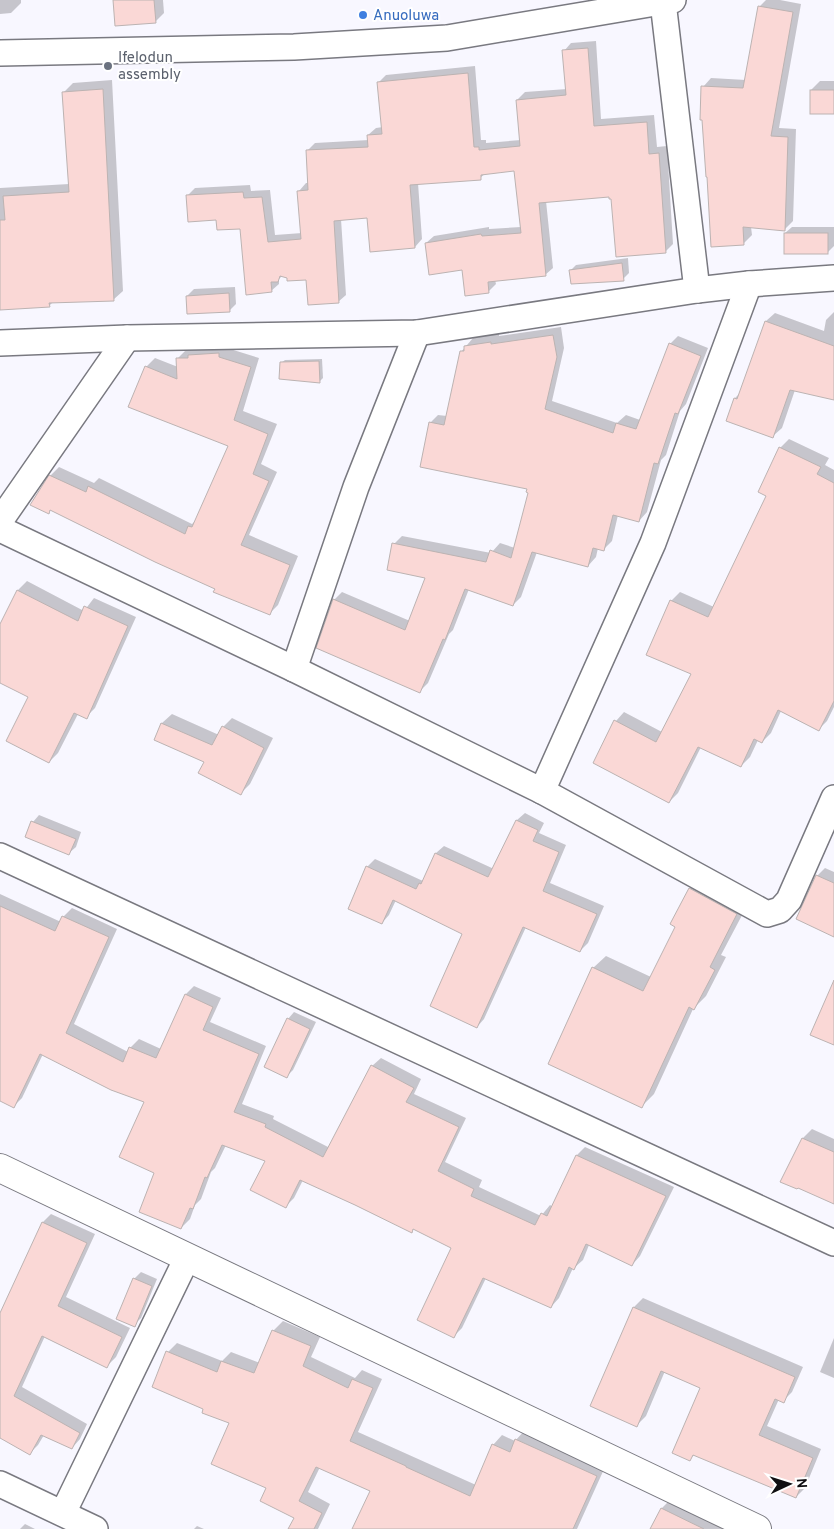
<svg xmlns="http://www.w3.org/2000/svg" width="834" height="1529" font-family="Overpass,sans-serif">
	<style>
		.shadow { fill: #0003 }
		.building { fill: #fad8d6; stroke: #bcb3b2 }
		.lines { fill: none; stroke-linecap: round; stroke-linejoin: round }
		.minor-casing { stroke: #797980; stroke-width: 28 }
		.tertiary-casing { stroke: #797980; stroke-width: 30 }
		.minor { stroke: #fff; stroke-width: 25 }
		.tertiary { stroke: #fff; stroke-width: 28 }
		.shop-dot { fill: #3f7fe0; stroke: #fff; stroke-width: 2 }
		.worship-dot { fill: #6b7280; stroke: #fff; stroke-width: 2 }
		.labels { text-anchor: middle; stroke-width: 4; stroke-linejoin: round; paint-order: stroke }
		.shop-label { font-size: 15px; fill: #366cbe; stroke: #fff; text-anchor: start }
		.worship-label { font-size: 15px; fill: #5b616d; stroke: #fff; text-anchor: start }
	</style>
	<rect width="100%" height="100%" fill="#f8f7ff"/>
	<g class="shadow">
		<polygon points="0,0 21,0 21,3 11,13 0,14"/>
		<polygon points="114,0 163,0 164,13 155,22"/>
		<polygon points="766,0 780,0 801,4 779,128 796,129 793,221 784,230 751,227 752,235 743,244 703,87 711,78 746,80 759,7"/>
		<polygon points="596,41 601,119 654,115 657,147 667,146 673,244 665,252 610,196 546,201 553,268 545,275 495,280 496,284 488,292 463,269 426,243 434,236 489,227 489,229 521,227 516,169 486,173 480,178 418,183 422,239 415,247 368,217 341,219 346,295 338,302 307,278 282,276 279,279 279,284 271,291 241,228 218,219 188,195 195,188 250,185 251,191 270,190 275,235 302,233 299,191 306,183 309,183 307,151 315,143 369,140 368,135 376,128 383,127 378,83 386,75 475,66 481,140 486,140 486,143 521,140 517,100 525,92 567,89 564,51 571,43"/>
		<polygon points="112,80 123,291 113,300 53,302 49,306 0,299 0,188 69,184 64,92 73,83"/>
		<polygon points="820,81 834,81 834,113 811,90"/>
		<polygon points="792,227 834,227 834,246 827,253 785,233"/>
		<polygon points="628,258 629,273 623,279 570,271 576,265"/>
		<polygon points="235,287 236,304 229,311 187,296 194,289"/>
		<polygon points="834,312 834,399 795,390 782,428 773,436 735,398 740,393 766,321 775,313 824,331 826,320"/>
		<polygon points="561,327 564,348 552,401 617,423 626,415 640,420 670,344 678,336 708,348 686,404 680,411 666,455 661,460 647,512 639,521 618,515 612,541 603,550 598,548 596,557 588,566 537,552 521,597 513,605 469,589 453,630 449,634 428,683 420,691 334,600 342,592 410,621 427,577 394,544 402,536 491,553 500,543 515,548 530,492 529,488 430,423 438,415 447,416 461,352 473,338 499,334 499,336"/>
		<polygon points="227,348 259,358 243,411 277,424 261,464 277,472 249,535 298,556 278,605 269,614 51,509 48,512 50,476 59,467 94,483 99,478 192,524 197,519 229,445 146,367 155,358 178,367 177,359 186,350"/>
		<polygon points="322,359 323,378 320,381 280,378 281,363 285,360"/>
		<polygon points="789,439 829,458 825,465 834,470 834,707 827,721 818,730 781,711 771,733 762,742 758,740 750,757 741,766 701,747 678,793 669,802 616,721 624,712 662,732 693,674 671,601 680,592 714,607 768,496 780,448"/>
		<polygon points="27,581 84,611 94,598 136,617 95,708 86,717 78,714 58,753 49,762 30,696 0,681 0,627 18,590"/>
		<polygon points="172,714 219,735 223,727 232,718 273,738 250,784 241,793 205,762 155,739 162,723"/>
		<polygon points="525,813 544,823 539,833 566,845 550,883 604,906 588,943 580,951 526,927 484,1019 477,1027 464,934 396,900 389,915 382,923 367,867 375,859 423,881 436,853 444,846 494,869 517,820"/>
		<polygon points="39,815 81,832 76,847 69,853 33,822"/>
		<polygon points="825,868 834,872 834,936 817,876"/>
		<polygon points="702,876 749,902 721,955 726,957 706,996 693,1009 654,1094 642,1106 593,968 606,956 651,977 677,926 672,924 690,889"/>
		<polygon points="0,894 61,922 63,917 72,908 117,929 74,1024 128,1052 130,1048 139,1039 161,1049 186,994 194,986 221,998 210,1022 266,1046 242,1104 274,1116 273,1119 330,1148 372,1066 381,1058 421,1079 414,1094 466,1118 445,1162 482,1180 479,1187 541,1216 550,1205 553,1207 577,1155 585,1147 674,1187 640,1256 632,1265 589,1245 583,1260 574,1268 573,1268 559,1298 551,1307 486,1278 462,1328 453,1337 453,1248 414,1228 411,1231 303,1180 294,1198 286,1206 266,1161 226,1145 215,1168 211,1172 201,1199 195,1205 190,1219 181,1228 155,1173 146,1101 43,1054 22,1098 14,1106 0,1100"/>
		<polygon points="294,1012 316,1022 293,1070 287,1076 288,1019"/>
		<polygon points="812,1129 834,1139 834,1197 782,1181 803,1138"/>
		<polygon points="51,1214 95,1234 66,1297 130,1328 116,1357 107,1366 45,1336 22,1387 87,1424 80,1439 72,1448 44,1435 38,1445 30,1453 0,1432 0,1317 43,1222"/>
		<polygon points="141,1272 157,1279 141,1318 134,1325 134,1279"/>
		<polygon points="643,1298 803,1367 792,1392 783,1401 779,1399 767,1426 821,1449 805,1488 796,1497 695,1454 690,1459 701,1387 665,1371 646,1416 636,1426 591,1406 634,1307"/>
		<polygon points="283,1321 320,1337 311,1357 355,1378 362,1370 382,1379 358,1432 476,1485 493,1445 502,1435 515,1441 525,1430 605,1467 577,1529 354,1529 372,1491 320,1467 308,1492 330,1504 318,1529 290,1529 296,1517 268,1487 230,1422 205,1408 168,1352 177,1343 222,1361 231,1352 260,1363 273,1331"/>
		<polygon points="834,1338 834,1378 820,1372"/>
		<polygon points="672,1498 731,1529 652,1529 662,1508"/>
		<polygon points="25,1524 35,1529 20,1529"/>
		<polygon points="197,1526 204,1529 194,1529"/>
	</g>
	<g class="building">
		<polygon points="113,0 154,0 156,23 115,26"/>
		<polygon points="758,6 793,12 771,136 788,137 785,231 743,227 744,245 711,247 707,177 706,177 702,120 700,120 701,86 743,88"/>
		<polygon points="588,48 594,126 647,122 649,154 659,153 666,253 616,257 611,199 609,199 609,197 539,203 546,276 488,282 489,293 465,296 462,270 429,275 425,243 481,234 482,236 521,233 514,171 481,175 481,180 410,185 415,248 370,252 367,218 334,221 339,303 308,305 306,280 287,281 287,278 280,276 278,282 271,282 272,292 246,295 240,229 217,230 216,220 188,222 186,195 243,192 244,198 262,197 268,242 301,239 297,191 308,190 306,150 368,147 367,135 382,134 377,82 468,73 474,147 479,147 479,150 520,146 516,100 566,95 562,50"/>
		<polygon points="103,89 114,301 49,303 50,307 0,310 0,220 5,220 3,196 69,192 62,92"/>
		<rect x="810" y="90" width="24" height="24"/>
		<rect x="784" y="233" width="44" height="21"/>
		<polygon points="622,263 624,281 571,284 569,270"/>
		<polygon points="229,293 230,312 187,314 186,296"/>
		<polygon points="765,321 834,346 834,400 790,390 773,438 726,421 734,398 737,399"/>
		<polygon points="553,335 557,357 545,409 613,433 616,423 636,429 669,343 701,356 678,414 675,413 658,464 654,463 639,522 613,515 604,551 593,548 588,567 532,552 513,606 465,589 445,640 443,639 420,693 316,648 333,599 405,630 425,578 387,570 392,543 486,562 490,550 511,558 528,493 526,492 527,489 420,467 429,422 444,425 460,351 464,351 464,346 491,342 491,344"/>
		<polygon points="219,353 219,357 251,367 234,420 268,434 253,474 269,481 241,545 290,565 270,615 213,592 215,589 155,562 50,510 49,514 30,505 49,475 86,492 88,486 185,534 188,526 192,527 228,446 128,407 145,366 177,379 176,358 188,358 188,355"/>
		<polygon points="319,361 320,383 279,379 280,362"/>
		<polygon points="779,447 821,467 817,474 834,483 834,701 819,731 778,710 762,743 754,739 741,767 698,747 669,803 593,763 614,720 656,742 691,674 646,655 670,600 708,617 766,496 758,492"/>
		<polygon points="17,590 78,621 84,606 128,626 87,719 74,713 49,763 6,741 28,697 0,683 0,624"/>
		<polygon points="161,723 212,745 222,726 264,748 241,795 198,773 204,762 154,740"/>
		<polygon points="516,820 538,830 533,841 559,852 543,891 597,914 580,952 523,927 477,1028 430,1006 462,934 393,900 382,924 348,909 366,866 416,889 419,883 421,884 435,853 488,877"/>
		<polygon points="31,821 76,839 69,855 25,837"/>
		<polygon points="816,875 834,883 834,937 796,919"/>
		<polygon points="689,888 737,914 710,967 715,970 694,1010 689,1007 642,1108 548,1064 592,967 643,991 675,927 670,924"/>
		<polygon points="0,906 55,931 62,916 109,937 66,1033 123,1062 129,1047 156,1058 185,994 213,1007 203,1030 259,1054 234,1112 266,1124 265,1127 323,1157 371,1065 414,1088 406,1102 459,1127 438,1171 474,1189 471,1196 535,1225 541,1213 547,1216 576,1155 666,1196 632,1266 586,1244 574,1270 569,1267 551,1308 483,1278 454,1338 417,1320 451,1248 413,1229 412,1233 355,1205 300,1180 286,1208 250,1190 265,1161 222,1145 207,1178 205,1177 193,1209 190,1208 181,1229 139,1212 154,1173 119,1157 144,1102 111,1090 40,1054 14,1108 0,1101"/>
		<polygon points="834,980 834,1045 810,1035"/>
		<polygon points="287,1018 310,1029 287,1078 264,1067"/>
		<polygon points="802,1138 834,1152 834,1204 798,1188 797,1189 780,1182"/>
		<polygon points="42,1222 87,1243 58,1306 122,1337 107,1368 42,1336 14,1396 80,1433 72,1449 41,1435 30,1455 0,1438 0,1313"/>
		<polygon points="133,1278 152,1286 135,1327 116,1319"/>
		<polygon points="633,1307 795,1377 784,1403 775,1399 759,1435 813,1458 796,1498 693,1455 690,1461 672,1453 700,1388 661,1371 637,1427 590,1406"/>
		<polygon points="272,1330 311,1346 303,1366 348,1388 352,1379 373,1388 350,1441 406,1466 406,1467 470,1496 492,1444 510,1452 515,1439 597,1476 573,1529 352,1529 370,1491 316,1467 299,1501 322,1513 314,1529 288,1529 294,1518 260,1501 266,1488 211,1464 229,1423 202,1413 203,1409 152,1387 166,1351 217,1372 221,1361 254,1373"/>
		<polygon points="661,1508 704,1529 650,1529"/>
	</g>
	<g class="lines">
		<defs>
			<g id="minor">
				<polyline points="665,0 663,2 697,290"/>
				<polyline points="0,53 294,47 447,38 673,0"/>
				<polyline points="0,343 127,338 417,333 697,290 749,284 834,278"/>
				<polyline points="0,521 127,338"/>
				<polyline points="0,529 294,669 542,791 767,914 780,910 789,900 834,798"/>
				<polyline points="294,669 356,487 417,333"/>
				<polyline points="542,791 653,543 749,284"/>
				<polyline points="0,856 834,1243"/>
				<polyline points="0,1484 95,1529"/>
				<polyline points="63,1513 187,1258"/>
			</g>
			<polyline id="tertiary" points="0,1168 757,1529"/>
		</defs>
		<use href="#minor" class="minor-casing"/>
		<use href="#tertiary" class="tertiary-casing"/>
		<use href="#minor" class="minor"/>
		<use href="#tertiary" class="tertiary"/>
	</g>
	<circle class="shop-dot" cx="363" cy="15" r="5"/>
	<circle class="worship-dot" cx="108" cy="66" r="5"/>
	<g class="labels">
		<g class="shop-label">
			<text x="373" y="20">Anuoluwa</text>
		</g>
		<g class="worship-label">
			<text x="118" y="62">Ifelodun<tspan x="118" dy="17">assembly</tspan></text>
		</g>
	</g>
	<g transform="translate(789 1484) rotate(86)" stroke="#ffffff" stroke-width="4" paint-order="stroke">
	<path d="M0-4L9 19L0 12L-9 19Z" fill="#100f12"/>
	<text y="-8" font-size="14" font-weight="bold" text-anchor="middle" fill="#100f12">N</text>
	</g>
</svg>
